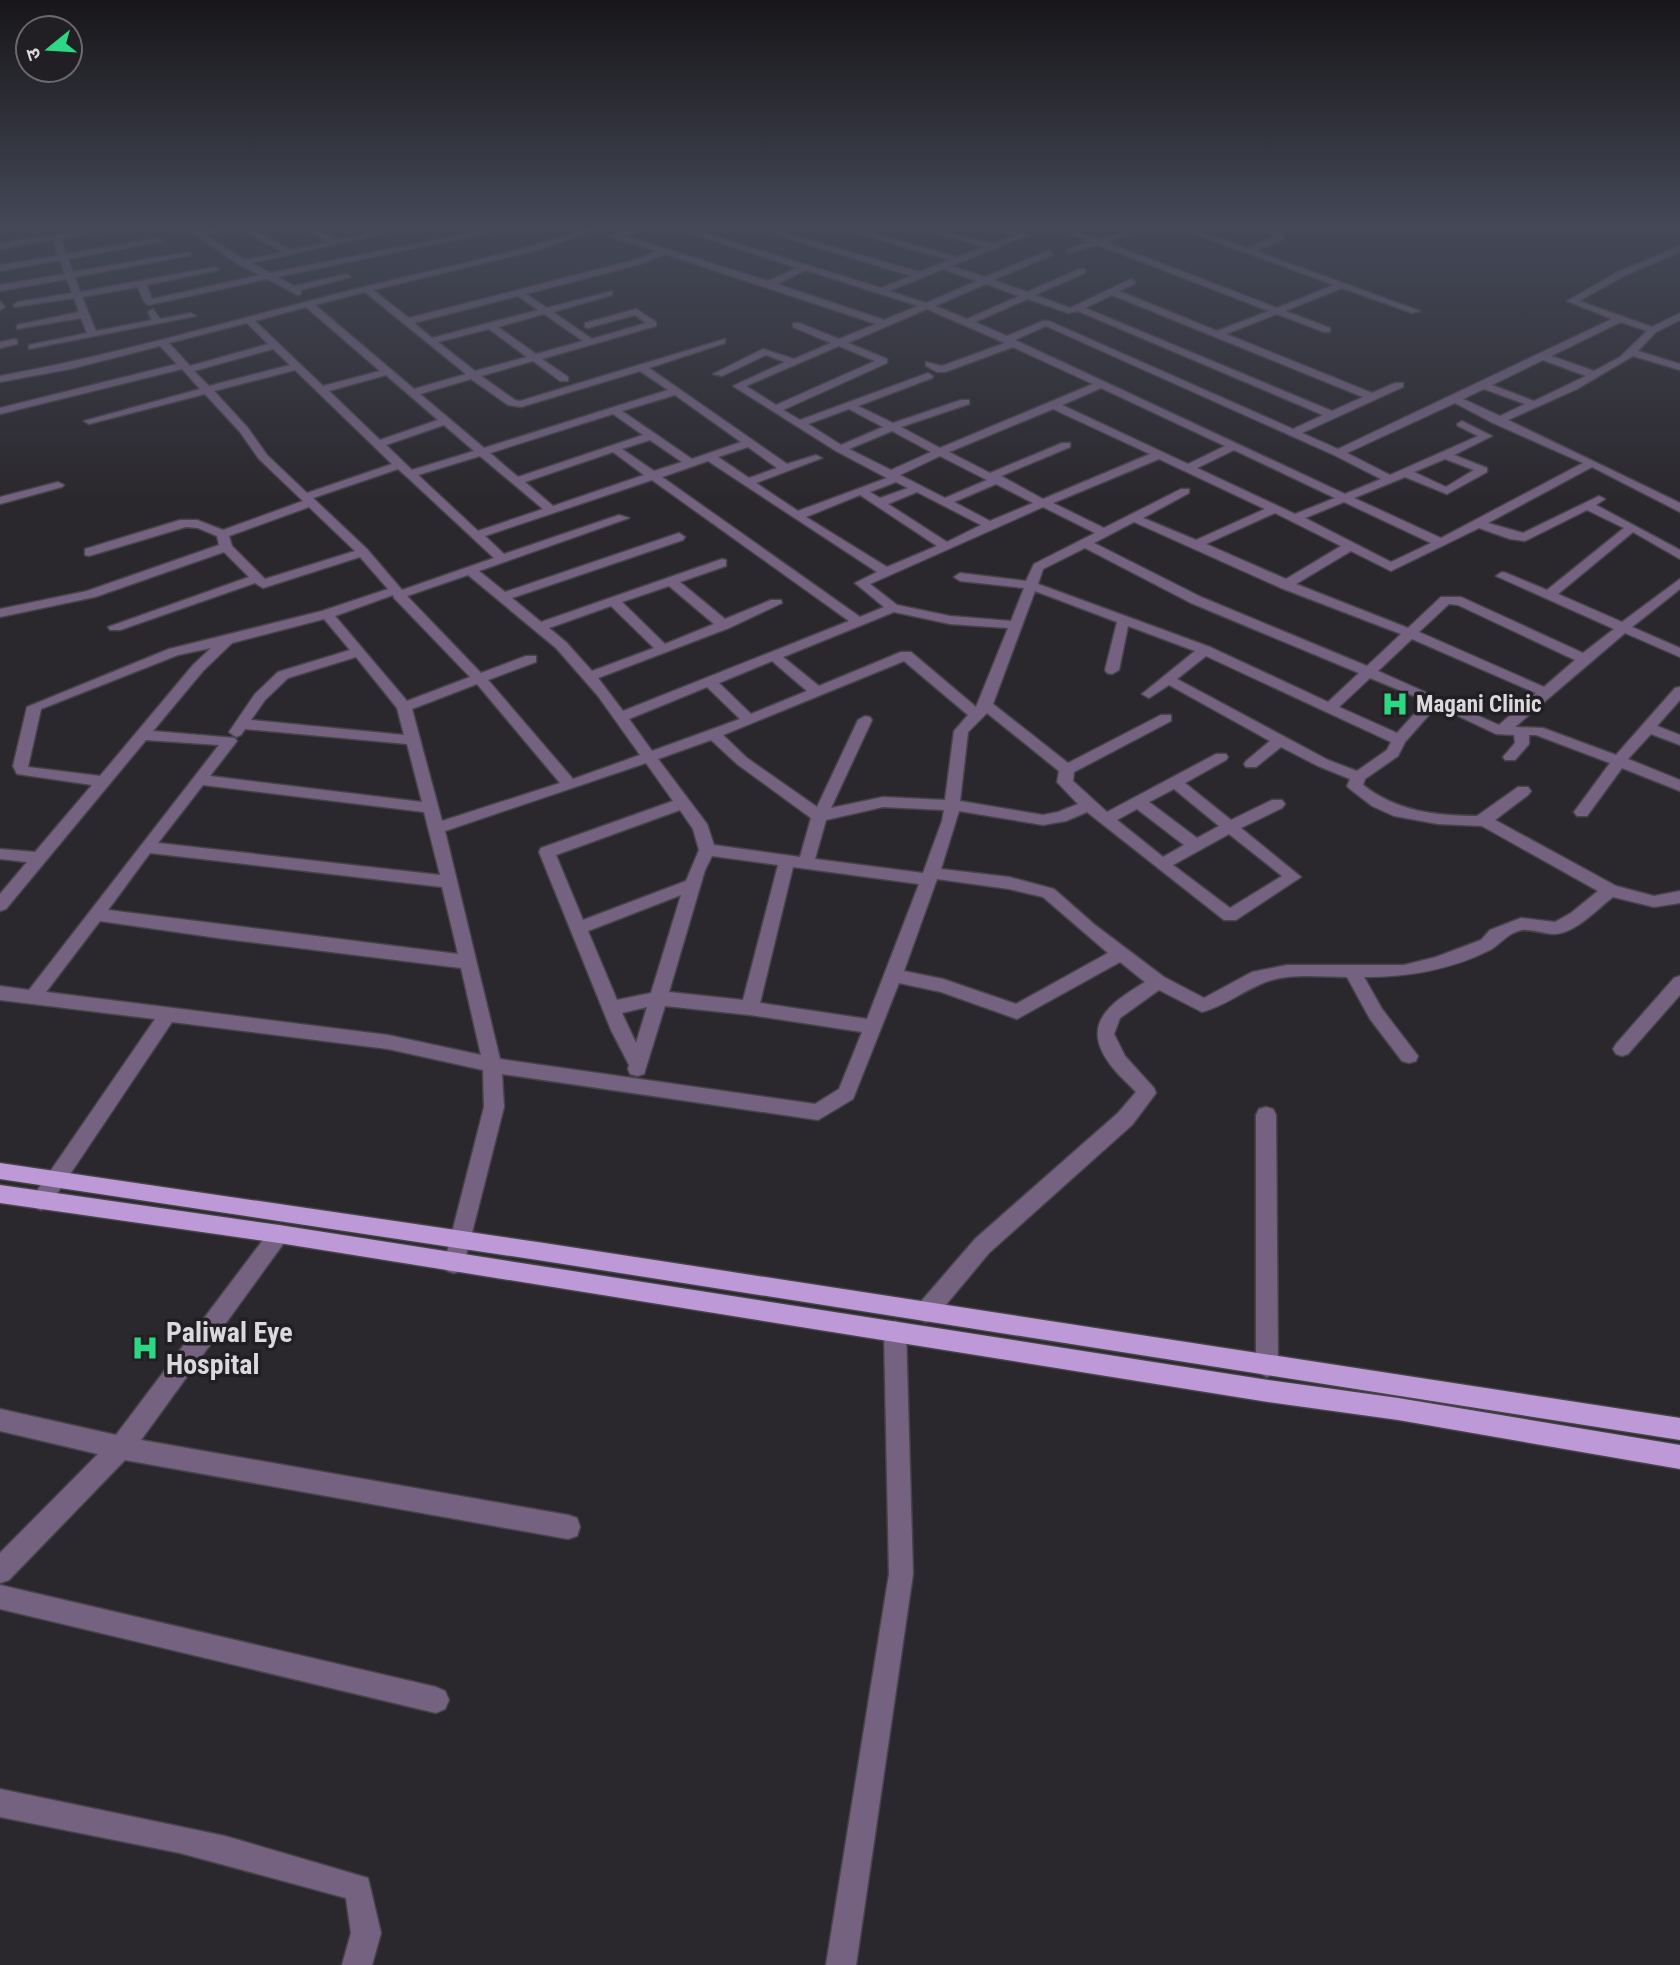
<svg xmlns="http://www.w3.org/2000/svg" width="1680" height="1965" font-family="'Roboto Condensed','Noto Sans Devanagari',sans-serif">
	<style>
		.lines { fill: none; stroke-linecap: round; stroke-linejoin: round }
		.minor-casing { stroke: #474449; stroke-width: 3 }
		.major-casing { stroke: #474449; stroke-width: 3 }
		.minor { fill: #746280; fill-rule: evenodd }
		.major { fill: #be99d8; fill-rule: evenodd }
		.labels { text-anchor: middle; stroke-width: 7; stroke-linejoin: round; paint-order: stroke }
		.poi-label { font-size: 23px; font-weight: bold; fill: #dbd9dc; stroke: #211f23; text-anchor: start }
		.near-poi-label { font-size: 28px; font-weight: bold; fill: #dbd9dc; stroke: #211f23; text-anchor: start }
	</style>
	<rect width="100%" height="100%" fill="#2b282d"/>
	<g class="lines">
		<defs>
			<g id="minor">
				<polygon points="18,226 17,228 0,231 0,227"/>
				<path d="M115,226H135L61,239L66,254L159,238L163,241L68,259L73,272L188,252L192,255L75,277L80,292L215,267L219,270L147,285L152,299L260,275L239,265L183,226H192L199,231L227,226H246L292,250L327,242L298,226H308L337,240L395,228L399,230L252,263L270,273L505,226H522L277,277L294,286L347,274L351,277L301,290V294L298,295L267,279L149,305L144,302L138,287L82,297L96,331L152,320L148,312L153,309L160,319L191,313L196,316L29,349V345L87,333L81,318L17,329V325L79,312L74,298L15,307L13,305L18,302L72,293L67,279L0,291V285L65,274L60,260L0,271V265L58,256L53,240L0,249V243ZM239,229L283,252L245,260L205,235Z"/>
				<path d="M596,226H608L534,251L373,290L409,318L638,259L657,251L610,237L635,226H647L625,236L768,281L797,268L668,226H681L881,288L911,276L761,230L768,228L919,272L949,260L833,226H846L957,257L984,247L912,226H925L992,244L1017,235L990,226H1003L1029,235L951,266L985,277L1050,250L1053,255L993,280L1027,292L1079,269H1085V273L1035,295L1070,308L1131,279L1135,282L1134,284L1119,291L1217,331L1269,311L1098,245L1068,253V249L1090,242L1052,226C1069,226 1080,236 1096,238C1110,241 1135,226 1152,226L1106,242L1277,308L1334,285L1173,226H1185L1247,248L1276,236L1254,226H1266L1277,230L1303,226L1283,234L1284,239L1255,251L1420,311L1412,313L1342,288L1285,311L1330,328V332H1324L1277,314L1226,334L1372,393L1395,383H1403V387L1302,433L1338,449L1612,319L1567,301L1620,271L1680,246V252L1626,275L1579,301L1652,327L1680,313V320L1656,332L1638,351L1680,364V370L1633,356L1577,389L1508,420L1680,503V512L1592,467L1488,523L1523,533L1599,496L1605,499L1596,505L1680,550V559L1633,532L1558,594L1622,622L1680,579V589L1632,627L1680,648V657L1625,633L1515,727L1543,728L1616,755L1675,688L1680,687V700L1657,726L1680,735V745L1651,734L1628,759L1680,780V791L1622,768L1587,816H1577L1574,812L1577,808L1610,763L1536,735H1529V744L1515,760H1505L1503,757L1515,743L1514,735L1496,734L1437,706L1405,742L1398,756L1365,779L1363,785C1396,811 1435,816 1477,816L1518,787H1528L1531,791L1528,795L1495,820L1616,886L1654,896L1680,891V903L1654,907L1613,897C1597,909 1575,934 1554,934C1544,934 1532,929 1522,930C1507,933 1501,944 1490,950C1450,970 1409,977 1364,977L1382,1009L1418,1056L1416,1061L1409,1063L1402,1061L1370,1019L1347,977C1320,977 1286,972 1261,984C1240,993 1224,1006 1202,1012L1159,990L1120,1018L1114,1034L1125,1056L1154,1088L1156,1093L1132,1125L989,1253L934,1319L926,1322L918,1319L915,1312L918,1305L975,1239L1118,1113L1136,1092C1129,1084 1120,1077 1113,1068C1078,1025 1109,1004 1145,982L1120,962L1017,1019L941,992L899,983L853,1099L818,1120L502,1074L504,1107L464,1264L461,1271L454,1273L447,1271L444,1264L484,1107L483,1070L388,1049L172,1022L48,1207L41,1210L34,1207L31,1201L34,1195L155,1019L0,1000V986L29,990L219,745L146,740L6,909L0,911V894L27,862L0,859V849L35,852L92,785L17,774L13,766L27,707L169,649L322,611L388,589L360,557L263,588L255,583L120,630H110L108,627L249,577L224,552L95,597L0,617V609L87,591L219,545L217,536L198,528L186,527L89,556L85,555V549L180,520H197L223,530L303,501L259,459L240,432L205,394L89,424L84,421L200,389L182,369L0,414V408L177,364L160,346L70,369L0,382V376C115,355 227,322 340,293C425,271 512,255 596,226ZM665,254L876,324L839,339L799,323H793V327L831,343L794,359L763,349L713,374L722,376L766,355L785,362L733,386L836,451L887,478L798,511L756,483L822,458L816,455L787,464L649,368L725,343V339L520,401L515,400L481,376L533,361L560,381H568V377L542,359L656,326V322L636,309L585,323V327L588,328L635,315L646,323L592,339L553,312L612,295V291L547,308L526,294L644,263ZM943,269L977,281L926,303L889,291ZM806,270L918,306L884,320L777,284ZM986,284L1019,296L967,319L935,306ZM365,292L466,374L414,389L315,305ZM1112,295L1363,397L1332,411L1085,308ZM518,296L538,310L432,338L414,323ZM1028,299L1068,313L1078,311L1323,415L1293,429L1049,321H1043L1007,336L975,322ZM306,307L380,371L323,386L255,321ZM927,309L1005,343L942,366L926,362V366L937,372H945L1013,347L1093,384L940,448L901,427L969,404V400H961L893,423L858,406L932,378L933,376L928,373L800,420L783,410L887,363V359L848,343ZM544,314L583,341L536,354L498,327ZM1621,322L1647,331L1620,357L1594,371L1551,356ZM247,323L268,344L190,366L169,343ZM1046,326L1334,455L1381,479L1345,494L1015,340ZM489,329L527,357L475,371L438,342ZM839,346L875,361L776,405L746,386ZM273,349L290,365L209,386L194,371ZM1543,360L1586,376L1534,401L1492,385ZM295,370L392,464L307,493L267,455L248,428L214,391ZM640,371L668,390L484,448L420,394L471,379L508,405L521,407ZM386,375L438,420L380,440L329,391ZM1101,388L1225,446L1188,464L1062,405ZM1484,389L1525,404L1500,416L1463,399ZM675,395L741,442L692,459L622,411ZM1455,403L1493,423L1583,463L1441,538L1354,498L1405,477L1447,494L1487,472V468L1454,455L1492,436L1462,421L1457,424L1458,426L1478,436L1390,475L1347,453ZM849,409L883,427L841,445L808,424ZM1053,409L1150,454L1043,499L1001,476L1070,447V443H1062L990,473L949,452ZM613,414L643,435L518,477L490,453ZM444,425L474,451L412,470L386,445ZM892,431L931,452L891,470L849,449ZM650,440L682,462L654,471L622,449ZM748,447L777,468L749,478L718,457ZM1234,450L1335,498L1295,514L1197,468ZM613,452L644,475L553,506L525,482ZM480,456L543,509L478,531L418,475ZM940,456L987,480L945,498L900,475ZM1159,459L1265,509L1196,540L1143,518L1189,493V489H1181L1104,528L1053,503ZM1445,459L1474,470L1446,487L1414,472ZM708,461L877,572L855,583L884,607L860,617L662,477ZM398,469L406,476L494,558L402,590L367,549L313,498ZM652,480L849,621L623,711L598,678L729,628L782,603L781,600H771L725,619L680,582L726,566V560L722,559L541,622L512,598L683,540L685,537L679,533L505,592L479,571L629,518L619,515L504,554L485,536ZM896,482L908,488L880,498L870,492ZM996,484L1033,503L990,521L954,502ZM917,492L981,525L947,542L888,504ZM860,495L937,546L887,567L806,517ZM1344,502L1431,543L1391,562L1305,518ZM309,507L355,551L265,579L232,546L229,536ZM1043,507L1095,533L1034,564L1026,581L960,573L954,577L960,581L1024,588L1011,621L950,616L897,605L870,584ZM1587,510L1624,528L1547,590L1506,573L1502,572L1496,576L1614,629L1583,653L1461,597H1441L1408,628L1296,584L1351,551L1391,571L1479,528L1510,539L1525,541ZM1275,513L1341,546L1286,579L1206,544ZM1134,522L1281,588L1401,634L1367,666L1201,597L1094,543ZM1085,548L1191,603L1359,673L1328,702L1210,647L1038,584L1043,569ZM468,575L556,648L598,696L640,755L573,779L488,680L536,662V656H526L481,673L407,596ZM669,586L714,624L665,644L622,602ZM1035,591L1117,622L1105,670L1107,673L1112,674L1119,670L1128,626L1195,651L1142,694L1149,698L1169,685L1270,741L1246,761L1244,764L1246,767H1256L1281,747L1318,766L1350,779L1347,786L1350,789L1372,806L1394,816L1438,824L1482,826L1598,891L1571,913L1555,922L1521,918L1490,930L1481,940L1436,957L1404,965H1287L1252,972L1204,998L1164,977L1095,925L1054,889L1009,877L941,869L959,811L1043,825L1066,821L1087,812L1224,920H1236L1301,877L1241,828L1282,808L1285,804L1282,800H1272L1231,820L1185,783L1226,760L1228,757L1226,754H1216L1107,812L1073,781L1074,772L1171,721V715H1161L1068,763L993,704ZM393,595L394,598L470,677L407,701L335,616ZM1449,604L1458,605L1575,660L1544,687L1419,632ZM611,606L654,648L592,671L566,642L549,628ZM894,612L950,624L1008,628L976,707L911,652H901L819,686L783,657ZM324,619L350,650L278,672L255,694L229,732L236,737L241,735L245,729L407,744L422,802L210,776L237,741L235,738L153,731L203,671L232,643ZM1412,639L1536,693L1499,725L1378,671ZM211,648L193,665L100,776L28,767L41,709L178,655ZM1206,656L1391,742L1387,750L1357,771L1328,760L1177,679ZM356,657L397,708L404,735L251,720L265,700L288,678ZM772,661L807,691L751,714L719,683ZM904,661L968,715L954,731L945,800L883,797L831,808L872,720L870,717L865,716L858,720L817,807L747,758L723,735ZM1370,678L1426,701L1397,733L1339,707ZM477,684L560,783L442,821L412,709ZM707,687L740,719L652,751L629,719ZM987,713L1059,771L1057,782L1078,804L1058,812L1043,815L960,801L968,732ZM711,740L737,764L811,818L800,857L714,845L707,824L658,759ZM646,763L673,801L541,848L539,852L611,1030L629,1065L628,1069L630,1074L637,1076L644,1074L665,1006L750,1015L862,1032L839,1089L815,1104L500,1059L445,831ZM203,785L424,812L440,875L158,843ZM1174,789L1219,826L1197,838L1149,802ZM883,807L944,810L942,821L923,873L815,859L826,820ZM1137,809L1184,845L1163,857L1117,820ZM680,810L693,829L699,850L686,881L583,920L556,855ZM1229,834L1282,876L1230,908L1173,865ZM150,853L442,887L458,954L108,910ZM712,856L778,865L743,1000L669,992L705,870ZM793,867L919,884L867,1019L760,1003ZM937,879L1009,889L1043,897L1108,953L1016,1004L943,979L904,971ZM681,895L651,993L617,1000L588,931ZM100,921L218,938L461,968L481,1055L388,1035L46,992ZM647,1007L636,1043L622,1013Z"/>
				<polygon points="0,301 5,307 0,310"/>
				<polygon points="14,339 17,340 17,344 0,348 0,342"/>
				<polygon points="58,482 64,485 62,487 0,504 0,497"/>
				<polygon points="1680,976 1680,995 1628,1054 1622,1056 1616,1054 1613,1049 1616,1044 1674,978"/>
				<polygon points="1266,1107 1273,1109 1276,1115 1278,1366 1275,1373 1267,1377 1259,1373 1256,1366 1256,1115 1259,1109"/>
				<polygon points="279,1225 286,1228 289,1234 286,1240 141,1440 568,1515 577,1518 580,1527 577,1536 568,1539 125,1460 9,1580 0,1583 0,1553 98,1454 0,1431 0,1409 116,1435 272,1228"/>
				<polygon points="895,1321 903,1324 906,1331 913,1574 856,1965 826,1965 889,1574 884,1331 887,1324"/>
				<polygon points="0,1585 436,1687 445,1691 449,1700 445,1709 436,1713 0,1609"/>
				<polygon points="0,1789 225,1836 368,1878 381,1933 372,1965 342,1965 351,1933 346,1898 180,1853 0,1817"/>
			</g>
			<g id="major">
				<polygon points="0,1163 544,1243 1680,1418 1680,1440 544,1261 0,1179"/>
				<polygon points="0,1185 279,1225 1268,1380 1398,1398 1680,1445 1680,1469 1398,1420 1268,1402 279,1243 0,1203"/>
			</g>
		</defs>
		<use href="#minor" class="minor-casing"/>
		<use href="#major" class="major-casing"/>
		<use href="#minor" class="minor"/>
		<use href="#major" class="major"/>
	</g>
	<linearGradient id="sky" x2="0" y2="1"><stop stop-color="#181619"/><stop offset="0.45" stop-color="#444857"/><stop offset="1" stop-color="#444857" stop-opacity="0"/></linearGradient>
	<rect width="1680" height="501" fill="url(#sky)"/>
	<defs>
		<symbol id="hospital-bare" viewBox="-9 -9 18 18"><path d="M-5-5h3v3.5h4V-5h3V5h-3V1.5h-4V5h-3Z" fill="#2cd884" stroke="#211f23" stroke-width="2.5" paint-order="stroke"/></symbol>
	</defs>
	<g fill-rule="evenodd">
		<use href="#hospital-bare" x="1376" y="685" width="38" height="38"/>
		<use href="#hospital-bare" x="126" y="1329" width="38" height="38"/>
	</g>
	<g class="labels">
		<g class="poi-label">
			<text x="1416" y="712">Magani Clinic</text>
		</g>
		<g class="near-poi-label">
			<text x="166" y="1342">Paliwal Eye<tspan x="166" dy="32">Hospital</tspan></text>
		</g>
	</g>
	<g transform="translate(49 49) rotate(252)"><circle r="33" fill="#211f23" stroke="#6b696d" stroke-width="2"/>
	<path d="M0-5L12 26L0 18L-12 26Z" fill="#2cd884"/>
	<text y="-10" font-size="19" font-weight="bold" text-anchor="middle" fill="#dbd9dc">उ</text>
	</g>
</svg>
